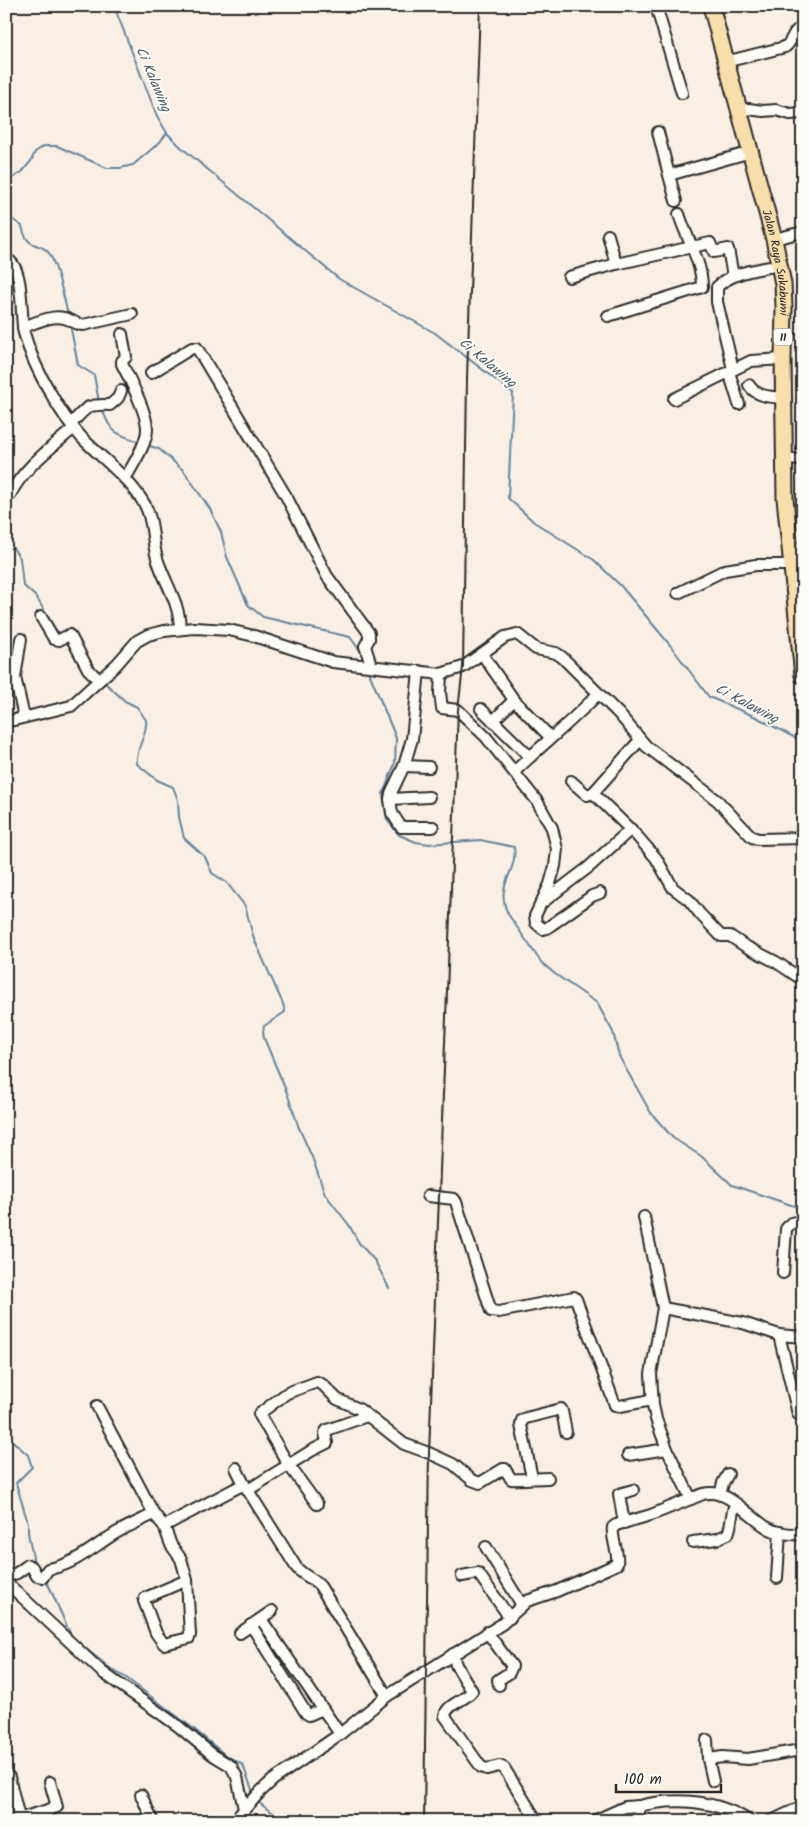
<svg xmlns="http://www.w3.org/2000/svg" width="809" height="1827" font-family="Kalam,sans-serif">
	<style>
		.lines { fill: none; stroke-linecap: round; stroke-linejoin: round }
		.stream { stroke: #65859c; stroke-width: 2 }
		.minor-casing { stroke: #2b2b2b; stroke-width: 14 }
		.highway-casing { stroke: #2b2b2b; stroke-width: 19 }
		.minor { stroke: #fdfcf7; stroke-width: 10 }
		.highway { stroke: #f8deab; stroke-width: 15 }
		.rail { stroke: #2b2b2b; stroke-width: 2 }
		.labels { text-anchor: middle; stroke-width: 4; stroke-linejoin: round; paint-order: stroke }
		.shield { fill: #fdfcf7; stroke: #6a6a68; stroke-width: 1 }
		.shield-label { font-size: 11px; font-weight: bold; fill: #2b2b2b }
		.street-label { font-size: 12px; fill: #2b2b2b; stroke: #fdfcf7 }
		.water-label { font-size: 14px; font-style: italic; fill: #485864; stroke: #fdfcf7 }
	</style>
	<rect width="100%" height="100%" fill="#faefe5"/>
	<filter id="ink" filterUnits="userSpaceOnUse"><feTurbulence type="fractalNoise" baseFrequency=".02" numOctaves="2"/><feDisplacementMap in="SourceGraphic" scale="10" xChannelSelector="R" yChannelSelector="G"/><feConvolveMatrix kernelMatrix="1 2 1 2 8 2 1 2 1" color-interpolation-filters="sRGB"/></filter>
	<g filter="url(#ink)">
		<g class="lines">
			<g class="stream">
				<polyline points="114,6 157,116 167,133 182,148 339,279 435,333 513,393 508,498 534,522 594,560 621,586 670,645 709,697 756,717 803,742"/>
				<polyline points="6,182 22,172 31,161 35,152 44,146 57,146 107,168 120,168 133,165 160,142 167,133"/>
				<path d="M6,215L22,226C28,252 39,240 49,253C56,263 65,301 68,315"/>
				<polyline points="70,324 78,365 94,375 99,402"/>
				<path d="M102,408C110,433 116,434 140,442"/>
				<polyline points="147,445 159,449 184,471 210,509 221,532 227,557 248,605 263,617 350,637 361,652 364,661"/>
				<polyline points="6,548 13,548 20,558 23,585 36,597 56,630 61,634"/>
				<path d="M368,670L396,738L395,763L383,794L387,820L399,835L416,842L429,844L480,840L514,847C518,874 494,883 508,914L541,962L555,974L597,1003L613,1032L619,1056L626,1069L651,1113L673,1138L701,1156L732,1185L803,1209"/>
				<path d="M104,682L125,701L137,707L146,720C148,735 135,748 137,764L157,780L173,787L178,800L179,817L184,838L205,857L212,873L227,883L245,906L254,939L283,1004L285,1012L264,1026L263,1032L264,1038L287,1093L299,1128L312,1157L325,1194L349,1225L359,1243L375,1261L389,1288"/>
				<polyline points="6,1435 28,1455 32,1467 16,1483 28,1523 28,1533 34,1563"/>
				<polyline points="44,1580 49,1586 68,1629 74,1639 111,1669 125,1677 194,1729 224,1754 243,1765 254,1795"/>
				<path d="M258,1801C264,1809 276,1813 283,1821"/>
			</g>
			<defs>
				<g id="minor">
					<polyline points="656,6 682,93"/>
					<path d="M725,62L785,47C794,41 791,30 803,28"/>
					<polyline points="739,110 749,109 763,111 776,110 790,114 803,113"/>
					<polyline points="658,132 669,175"/>
					<polyline points="676,201 669,175 751,152"/>
					<polyline points="608,235 616,264"/>
					<polyline points="774,239 803,232"/>
					<path d="M6,259C25,265 20,317 24,333C30,354 39,374 50,392C59,409 70,425 83,439C104,460 130,479 145,505C155,524 151,545 159,564C167,586 180,605 180,629"/>
					<polyline points="569,277 616,264 710,243 714,252 728,249 733,276"/>
					<path d="M608,316L702,287C702,261 686,238 679,214"/>
					<path d="M23,327C35,323 51,315 64,318C71,319 76,325 83,325L132,314"/>
					<path d="M122,334L126,357L122,361V364C130,380 147,412 147,429C147,444 132,466 125,479"/>
					<path d="M733,369L717,302V287C733,271 758,270 779,265"/>
					<polyline points="729,372 739,404"/>
					<polyline points="151,373 192,348 197,348 286,496 327,576 369,633 369,639 365,646 371,665"/>
					<path d="M749,385C756,397 772,397 784,398"/>
					<polyline points="674,399 751,361 783,359"/>
					<path d="M71,424C87,407 86,404 110,405L118,398L121,391"/>
					<polyline points="786,459 803,460"/>
					<path d="M6,495H10C23,468 51,448 74,428"/>
					<polyline points="678,593 725,570 756,565 791,565"/>
					<polyline points="41,617 54,639 59,640 69,635 71,637 88,669 99,680"/>
					<polyline points="21,639 15,677 24,717"/>
					<polyline points="482,654 514,700"/>
					<polyline points="419,671 412,739 404,766 391,793 390,799 392,813 401,827 433,827"/>
					<polyline points="441,674 440,693 442,708 458,710 486,737 537,801 552,828 557,849 555,866 550,884 535,916 536,923 543,929 547,928 592,896 600,893"/>
					<path d="M481,709L530,757C553,736 577,716 598,694"/>
					<polyline points="493,721 514,700 550,737"/>
					<polyline points="6,722 71,706 116,665 137,641 148,635 164,631 194,628 229,630 254,636 333,662 441,674 463,667 505,637 517,634 536,649 556,653 562,657 619,714 646,746 718,801 752,837 758,839 803,838"/>
					<polyline points="404,766 429,767"/>
					<polyline points="514,772 530,757"/>
					<polyline points="571,781 587,795 593,793 637,836 656,858 673,888 689,900 700,914 719,934 721,936 730,936 745,946 776,962 803,980"/>
					<polyline points="593,793 640,740"/>
					<polyline points="390,799 429,797"/>
					<polyline points="543,902 589,867 631,829"/>
					<polyline points="428,1196 454,1199 456,1202 491,1311 499,1312 574,1297 576,1299 615,1405 620,1406 652,1400"/>
					<polyline points="644,1217 663,1308 651,1374 653,1405 656,1419 667,1449 691,1499"/>
					<polyline points="783,1273 786,1229 791,1223 796,1222 803,1225"/>
					<polyline points="663,1308 743,1323 779,1335 803,1337"/>
					<polyline points="779,1335 798,1414"/>
					<path d="M97,1406L154,1514L164,1526L244,1484L296,1567C303,1576 313,1578 320,1586L387,1696"/>
					<polyline points="628,1455 667,1449"/>
					<polyline points="236,1468 244,1484"/>
					<polyline points="532,1478 521,1425 522,1420 526,1418 561,1409 562,1411 566,1432"/>
					<polyline points="248,1490 311,1451 327,1443 325,1433 327,1430 367,1416"/>
					<polyline points="720,1495 723,1483 728,1474"/>
					<path d="M317,1504L288,1464L259,1414L287,1393L317,1382L323,1385L337,1399L359,1409L404,1444L429,1453L453,1464L472,1480L480,1483L503,1469H505L511,1479C523,1480 536,1478 548,1478"/>
					<polyline points="624,1523 619,1494 633,1490"/>
					<polyline points="164,1526 171,1545 181,1559 187,1580 190,1635 189,1638 164,1644 156,1633 144,1601 145,1598 187,1580"/>
					<path d="M693,1542L717,1539L728,1534C732,1524 731,1514 735,1504"/>
					<polyline points="486,1547 522,1605"/>
					<polyline points="462,1576 478,1573 510,1618"/>
					<path d="M6,1577L17,1573L28,1565L32,1567L37,1576L43,1577L48,1569C73,1566 94,1546 116,1533C128,1526 142,1520 154,1514"/>
					<polyline points="777,1578 780,1532"/>
					<polyline points="6,1582 102,1672 178,1726 213,1755 231,1766 237,1777 244,1809"/>
					<polyline points="261,1619 340,1734"/>
					<polyline points="251,1625 306,1713 309,1715 323,1709"/>
					<polyline points="487,1632 512,1666 509,1673 498,1680 499,1685"/>
					<polyline points="240,1633 272,1611"/>
					<path d="M453,1654L456,1665L472,1691C465,1701 446,1704 445,1716L481,1767L487,1769L499,1766L504,1768L537,1821"/>
					<polyline points="707,1740 708,1759 713,1781"/>
					<polyline points="708,1759 723,1757 748,1759 795,1751 798,1752 803,1755"/>
					<polyline points="9,1777 19,1818"/>
					<polyline points="141,1795 153,1821"/>
					<path d="M639,1806C675,1797 717,1800 749,1821"/>
					<polyline points="45,1811 57,1807 50,1782"/>
					<polyline points="11,1821 45,1811 48,1821"/>
					<path d="M234,1821L261,1791L273,1780L340,1734L387,1696L502,1624L527,1601L557,1591L617,1564C619,1552 611,1539 613,1527L616,1525L651,1515L703,1494C728,1487 748,1517 768,1528C777,1534 792,1534 803,1535"/>
					<polyline points="594,1821 625,1807 639,1806 639,1821"/>
					<polyline points="771,1821 803,1806"/>
				</g>
				<g id="highway">
					<path id="s1" d="M711,6L774,239L783,284L784,307L783,359L785,498L803,676"/>
				</g>
			</defs>
			<use href="#minor" class="minor-casing"/>
			<use href="#highway" class="highway-casing"/>
			<use href="#minor" class="minor"/>
			<use href="#highway" class="highway"/>
			<polyline class="rail" points="424,1821 429,1453 458,710 463,667 467,378 480,6"/>
		</g>
	</g>
	<g class="labels">
		<rect class="shield" x="774" y="328.5" width="18" height="17" rx="4"/>
		<g class="shield-label">
			<text x="783" y="341">11</text>
		</g>
		<g class="street-label">
			<text dy="4" stroke="none"><textPath href="#s1" startOffset="265">Jalan Raya Sukabumi</textPath></text>
		</g>
		<g class="water-label">
			<text transform="translate(154 79) rotate(67)" y="5">Ci Kalawing</text>
			<text transform="translate(488 362) rotate(40)" y="5">Ci Kalawing</text>
			<text transform="translate(747 703) rotate(28)" y="5">Ci Kalawing</text>
		</g>
	</g>
	<rect width="809" height="1827" fill="none" stroke="#fdfcf7" stroke-width="25"/>
	<rect x="12" y="12" width="784" height="1802" fill="none" stroke="#2b2b2b" stroke-width="2" filter="url(#ink)"/>
	<path d="M616 1784v8h105v-8" fill="none" stroke="#2b2b2b" stroke-width="2.5"/>
	<text x="624" y="1784" font-size="15" fill="#2b2b2b" stroke="#fdfcf7" stroke-width="4" paint-order="stroke">100 m</text>
</svg>
